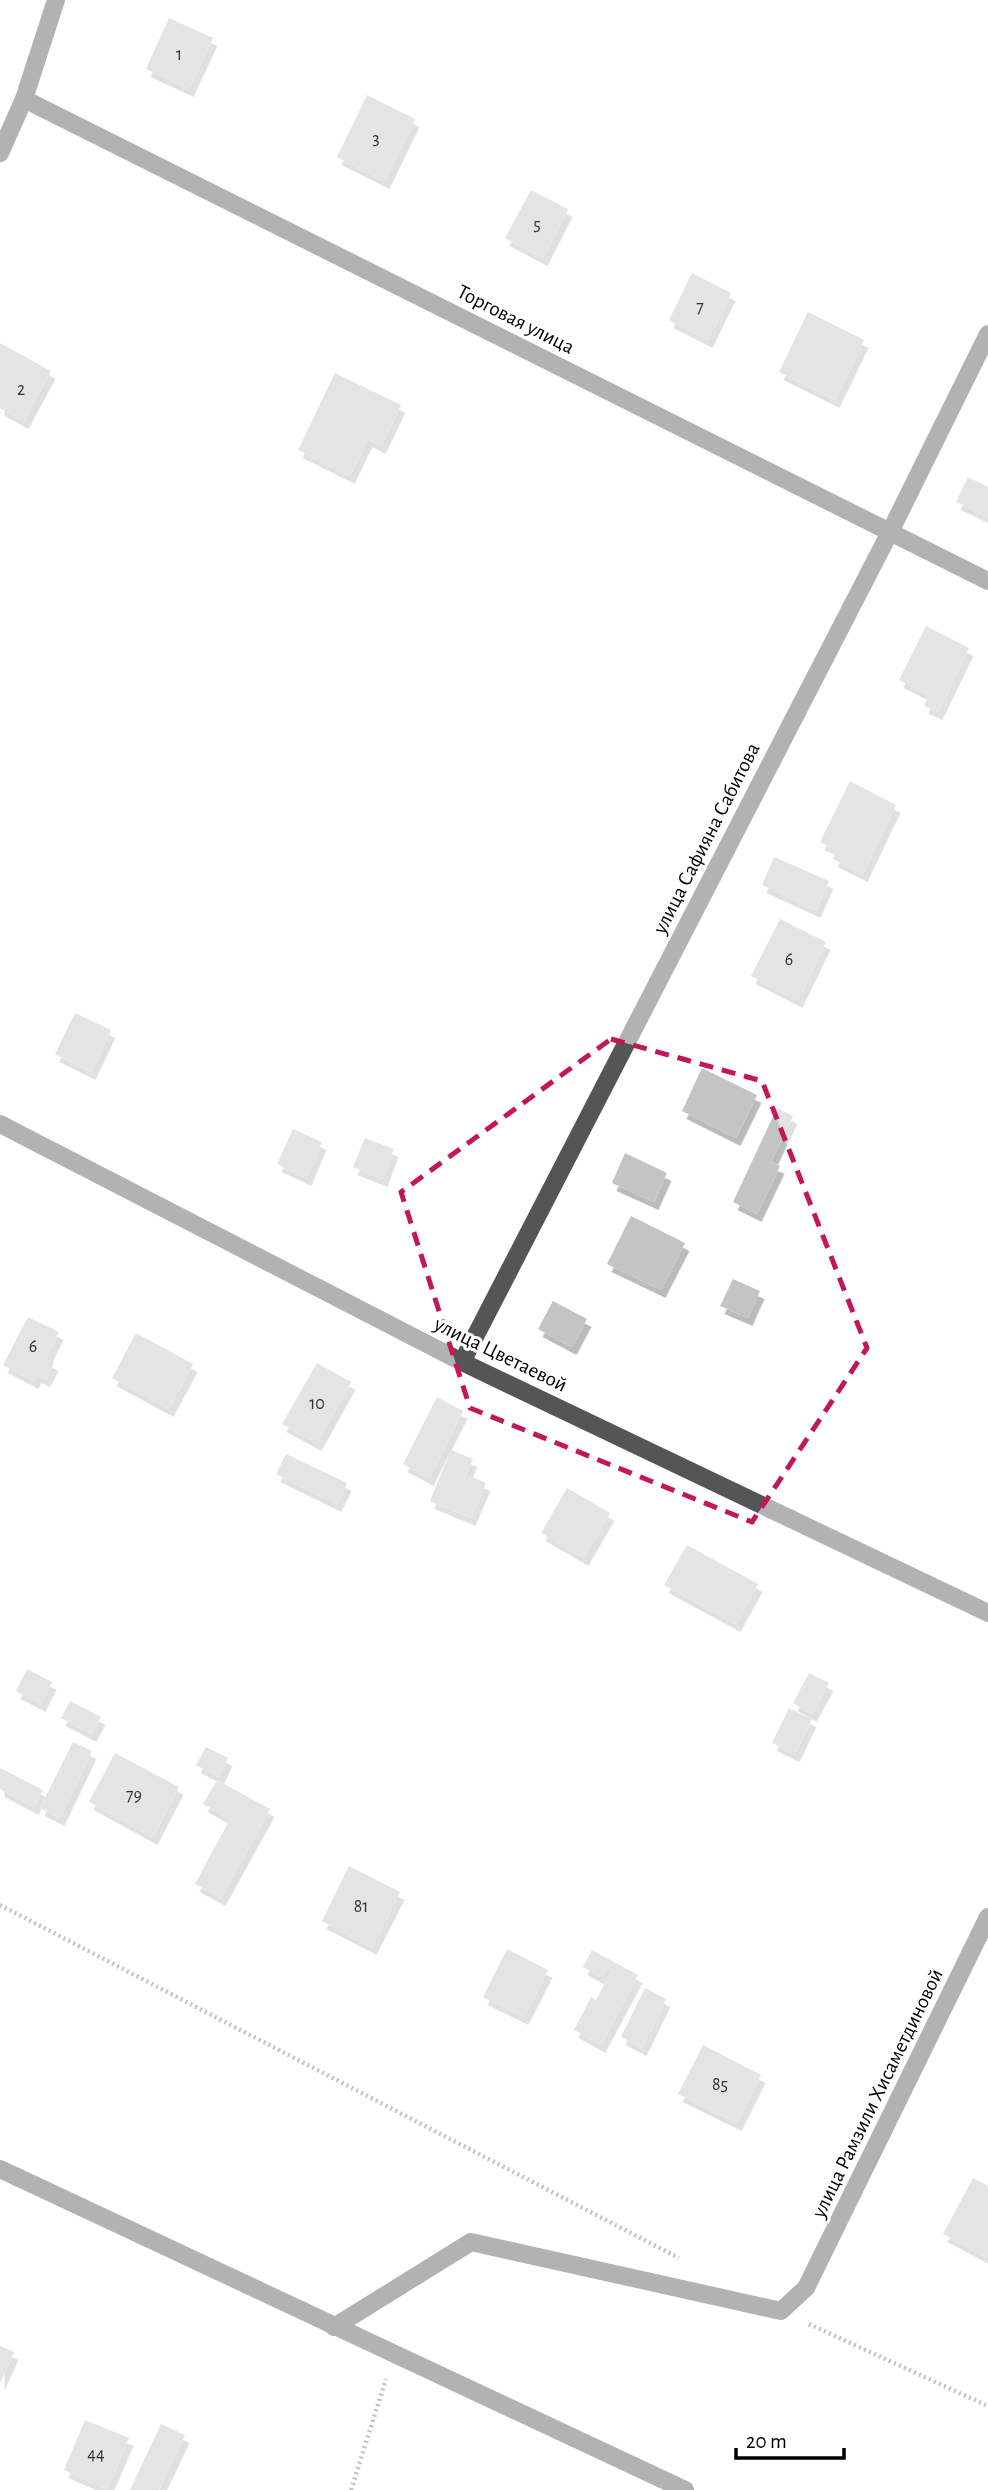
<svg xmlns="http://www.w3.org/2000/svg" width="988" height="2490" font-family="'Alegreya Sans',sans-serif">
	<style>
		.building { fill: #c4c4c4; filter: url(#shadow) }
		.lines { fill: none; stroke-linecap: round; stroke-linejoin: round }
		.path { stroke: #777; stroke-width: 4.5; stroke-dasharray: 2 3.5; stroke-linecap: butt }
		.minor { stroke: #555; stroke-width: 18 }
		.marked { fill: none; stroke: #c2185b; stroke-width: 5; stroke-dasharray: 14 9; stroke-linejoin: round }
		.labels { text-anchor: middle; stroke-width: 6; stroke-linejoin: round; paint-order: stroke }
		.number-label { font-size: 18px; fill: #313131 }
		.street-label { font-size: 21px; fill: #000; stroke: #fff }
	</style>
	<defs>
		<filter id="shadow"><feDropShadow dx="4.5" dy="8" stdDeviation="0" flood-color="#0004"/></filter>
	</defs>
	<rect width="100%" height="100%" fill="#fff"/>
	<g class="building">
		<polygon points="169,18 213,38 189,89 146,69"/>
		<polygon points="367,95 415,119 385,181 337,157"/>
		<polygon points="531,190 568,209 543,258 505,238"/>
		<polygon points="692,273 731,293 708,340 669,320"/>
		<polygon points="808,312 864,340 835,400 779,372"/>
		<polygon points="0,343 51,371 24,421 0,408"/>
		<polygon points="335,373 401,405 381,446 368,439 350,476 298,450"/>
		<polygon points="968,477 988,487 988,517 956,502"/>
		<polygon points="926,626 969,648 938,712 924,706 929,695 899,680"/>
		<polygon points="850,781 896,805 863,874 833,859 837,850 820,842"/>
		<polygon points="774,857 829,881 816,910 762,885"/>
		<polygon points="780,919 826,942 798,1000 751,976"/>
		<polygon points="75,1013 111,1030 91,1072 55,1054"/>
		<polygon points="702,1068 757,1095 736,1138 682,1111"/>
		<polygon points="777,1108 793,1116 771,1162 780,1166 757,1214 733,1202"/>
		<polygon points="293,1129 322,1142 307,1178 277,1164"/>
		<polygon points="365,1138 394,1149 383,1179 353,1167"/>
		<polygon points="625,1153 667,1173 654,1202 612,1183"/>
		<polygon points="631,1216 685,1243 661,1290 607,1264"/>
		<polygon points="733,1279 760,1291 748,1318 720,1306"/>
		<polygon points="553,1301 587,1319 572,1347 538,1329"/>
		<polygon points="28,1317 59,1332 46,1359 54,1363 46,1379 37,1375 34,1381 3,1365"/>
		<polygon points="136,1333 193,1364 169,1409 112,1378"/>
		<polygon points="317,1363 351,1382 317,1443 282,1424"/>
		<polygon points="437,1397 463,1411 429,1478 403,1464"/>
		<polygon points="451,1450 473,1459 463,1482 467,1483 470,1476 486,1483 471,1518 430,1501"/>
		<polygon points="286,1454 347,1483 337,1504 276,1474"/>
		<polygon points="567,1488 610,1513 584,1558 541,1533"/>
		<polygon points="687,1545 758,1584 736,1624 664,1585"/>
		<polygon points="27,1669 52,1682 41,1704 16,1691"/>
		<polygon points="809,1673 829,1683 812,1714 793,1703"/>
		<polygon points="70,1701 101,1717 92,1734 61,1718"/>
		<polygon points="789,1708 812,1719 795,1754 772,1743"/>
		<polygon points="73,1742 92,1751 60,1818 40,1808"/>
		<polygon points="206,1747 228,1758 219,1777 196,1765"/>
		<polygon points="115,1753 179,1787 153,1837 89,1802"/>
		<polygon points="0,1768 43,1790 34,1807 0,1789"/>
		<polygon points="217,1780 270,1809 221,1898 195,1884 230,1819 203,1804"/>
		<polygon points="349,1866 400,1892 372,1947 322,1921"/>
		<polygon points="507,1949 548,1970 524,2017 483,1997"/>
		<polygon points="592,1950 638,1975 601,2045 574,2030 591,1997 596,2000 612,1970 607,1967 601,1977 583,1967"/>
		<polygon points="645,1988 666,1999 642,2048 621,2037"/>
		<polygon points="703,2045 761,2075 737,2123 678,2094"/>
		<polygon points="973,2178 988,2186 988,2258 943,2234"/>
		<polygon points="0,2346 14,2352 0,2383"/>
		<polygon points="85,2420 129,2438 107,2489 64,2470"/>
		<polygon points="161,2424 185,2435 159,2490 130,2490"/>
	</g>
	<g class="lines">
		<g class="path">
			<polyline points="0,1905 679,2258"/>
			<polyline points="809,2324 988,2406"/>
			<polyline points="351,2490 386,2379"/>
		</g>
		<g class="minor">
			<polyline points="24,99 988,581"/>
			<polyline points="0,153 24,99 56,0"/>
			<polyline points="0,1124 462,1362 988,1613"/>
			<polyline points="462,1362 890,532 988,334"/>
			<polyline points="0,2169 685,2490"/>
			<polyline points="334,2327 471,2242 781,2311 806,2288 988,1917"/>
		</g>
	</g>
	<path d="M0 0H988V2490H0ZM611,1039L762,1081L867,1348L752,1522L470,1408L401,1192Z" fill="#fff" fill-opacity=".55" fill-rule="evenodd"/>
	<path class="marked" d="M611,1039L762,1081L867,1348L752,1522L470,1408L401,1192Z"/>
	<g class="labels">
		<g class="number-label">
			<text x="179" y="60">1</text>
			<text x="376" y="144">3</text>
			<text x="537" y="230">5</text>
			<text x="700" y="313">7</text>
			<text x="21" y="395">2</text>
			<text x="789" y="965">6</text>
			<text x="33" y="1352">6</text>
			<text x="317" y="1409">10</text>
			<text x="134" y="1801">79</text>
			<text x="361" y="1912">81</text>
			<text x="720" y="2090">85</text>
			<text x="96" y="2460">44</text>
		</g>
		<g class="street-label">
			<text transform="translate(516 319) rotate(27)" y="7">Торговая улица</text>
			<text transform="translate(706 838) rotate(-63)" y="7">улица Сафияна Сабитова</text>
			<text transform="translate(501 1354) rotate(26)" y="7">улица Цветаевой</text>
			<text transform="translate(877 2093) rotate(-64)" y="7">улица Рамзили Хисаметдиновой</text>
		</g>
	</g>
	<path d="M736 2448v10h108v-10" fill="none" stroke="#000000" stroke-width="3.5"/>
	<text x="746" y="2448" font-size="21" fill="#000000" stroke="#ffffff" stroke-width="5" paint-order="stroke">20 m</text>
</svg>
